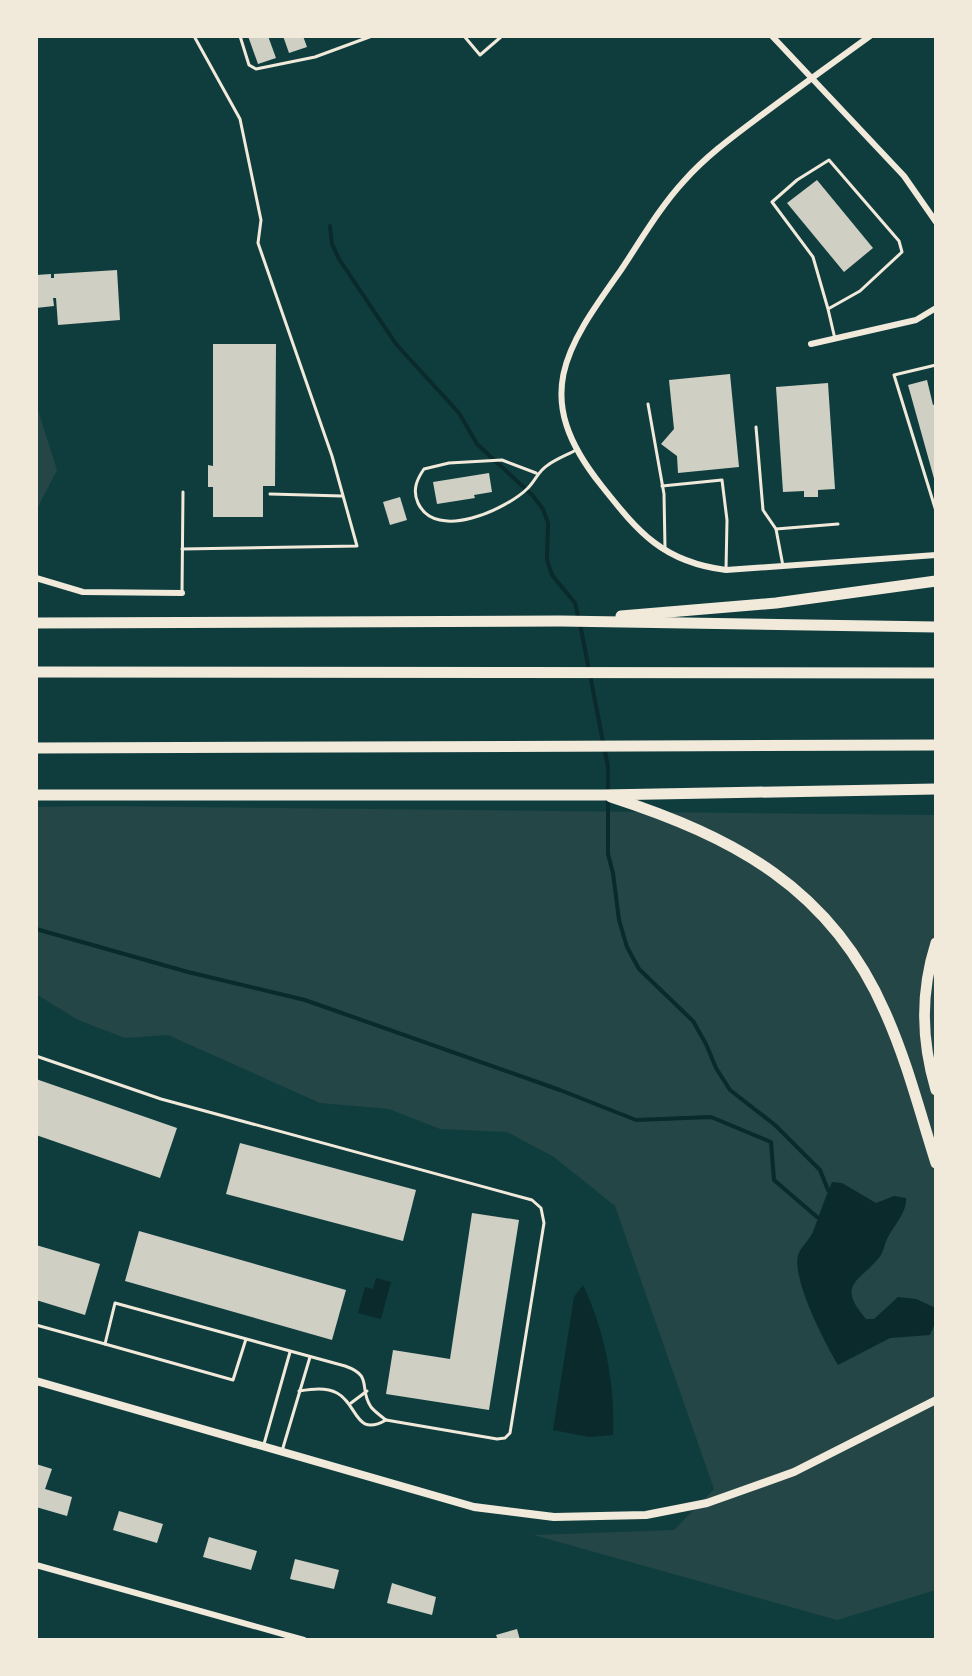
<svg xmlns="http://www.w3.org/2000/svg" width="972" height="1676" font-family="Mulish,sans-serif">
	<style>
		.green { fill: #244646 }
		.water { fill: #0a2a2b }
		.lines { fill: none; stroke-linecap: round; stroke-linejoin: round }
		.stream { stroke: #0a2a2b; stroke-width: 4 }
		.building { fill: #cfcfc3 }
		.service { stroke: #f1e9da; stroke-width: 3 }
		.minor { stroke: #f1e9da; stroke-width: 6 }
		.tertiary { stroke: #f1e9da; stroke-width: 8 }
		.motorway { stroke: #f1e9da; stroke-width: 11 }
	</style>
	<rect width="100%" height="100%" fill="#0f3d3e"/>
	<g class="green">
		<polygon points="36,404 57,470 36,511"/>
		<polygon points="99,806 936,815 936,1590 837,1620 534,1535 674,1530 714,1489 615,1206 554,1157 507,1132 440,1129 389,1109 320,1103 168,1035 125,1038 78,1020 36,994 36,807"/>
	</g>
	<g class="water">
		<path d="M832,1182L842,1183L876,1203L894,1196L906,1198C907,1212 895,1224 888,1237C884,1244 884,1253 878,1259C857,1283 837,1285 866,1319H874L898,1297L916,1299L936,1308V1321L930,1335L890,1338L838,1365C825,1343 792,1280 798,1255C801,1246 811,1239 814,1229C820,1213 825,1198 832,1182Z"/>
		<polygon points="376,1278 391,1282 381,1319 358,1313 365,1287 373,1289"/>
		<path d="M583,1285C605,1331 615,1385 613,1435L589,1437L553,1430L574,1297Z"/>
	</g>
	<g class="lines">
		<g class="stream">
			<polyline points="330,226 332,244 339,259 396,344 459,413 477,444 533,496 543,509 548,523 547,560 552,575 575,603 580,624 608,767 608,854 613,873 619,920 627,947 639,969 693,1021 706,1044 716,1068 730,1090 775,1125 820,1170 828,1190"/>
			<polyline points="36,929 188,972 305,1000 560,1090 636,1120 711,1117 771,1142 774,1180 817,1217"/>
		</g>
	</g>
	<g class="building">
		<polygon points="248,36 268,36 276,58 258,64"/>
		<polygon points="283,36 303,36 307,47 289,53"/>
		<polygon points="817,180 873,248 844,272 787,203"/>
		<polygon points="117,270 120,320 58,325 56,298 53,298 54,306 36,308 36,275 51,274 51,278 54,278 54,274"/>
		<polygon points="213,344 276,344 275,486 263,486 263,517 213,517 213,487 208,487 208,465 213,466"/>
		<polygon points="730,374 739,467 678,473 677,456 661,444 674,429 669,380"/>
		<polygon points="927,380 933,405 936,404 935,482 908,385"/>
		<polygon points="828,383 835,489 818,490 818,497 804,497 804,491 783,492 776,387"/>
		<polygon points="489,473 492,492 474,495 475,498 437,504 433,482"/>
		<polygon points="400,497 407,520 390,525 383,502"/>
		<polygon points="36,1079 177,1128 160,1178 36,1135"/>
		<polygon points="240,1143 416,1190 403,1241 226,1194"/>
		<polygon points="472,1213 519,1220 489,1410 386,1394 393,1350 450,1359"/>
		<polygon points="139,1231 346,1290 332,1340 125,1281"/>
		<polygon points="36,1245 100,1264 85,1315 36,1300"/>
		<polygon points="36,1464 52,1469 45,1489 72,1497 67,1516 36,1507"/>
		<polygon points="119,1511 163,1524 157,1543 113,1530"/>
		<polygon points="209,1537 257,1551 251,1570 203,1557"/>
		<polygon points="295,1559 339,1570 334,1589 290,1579"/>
		<polygon points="392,1583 436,1597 432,1615 387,1603"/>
		<polygon points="517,1629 520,1640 498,1640 496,1635"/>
	</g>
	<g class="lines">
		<g class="service">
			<polyline points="240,36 249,65 256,69 315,57 372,36"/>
			<polyline points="464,36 480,55 502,36"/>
			<polyline points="828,309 813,257 772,202 797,180 829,160 899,241 902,252 860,291 828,309 835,339"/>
			<polyline points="936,365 894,375 936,511"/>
			<polyline points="648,404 664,494 665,548"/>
			<polyline points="756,427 763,510 776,529 783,566"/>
			<path d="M536,473L502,460L449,463L424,469C417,479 412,490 418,503C436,542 507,509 528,488C536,480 538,471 548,465C556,459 567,455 576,450"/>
			<polyline points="662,486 722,480 727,520 726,570"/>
			<polyline points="270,494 342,496"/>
			<polyline points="776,529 838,524"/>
			<polyline points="182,549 357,546 332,456 258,243 261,220 240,119 194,36"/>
			<polyline points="182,593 183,492"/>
			<polyline points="36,1056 161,1099 532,1200 541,1208 544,1223 510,1433 505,1438 497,1439 386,1420"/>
			<polyline points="36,1325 105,1344"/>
			<path d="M246,1339L233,1380L105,1344L115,1303L345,1366C374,1376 358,1388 371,1407C375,1412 381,1416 386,1420C355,1438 358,1404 337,1393C326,1387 312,1389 299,1391"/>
			<polyline points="351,1403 367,1391"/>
			<polyline points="264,1444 290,1352"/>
			<polyline points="282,1451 310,1357"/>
		</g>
		<g class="minor">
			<polyline points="772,36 904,176 936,222"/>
			<path d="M870,36C834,62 798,88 763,114C735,135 707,155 684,181C660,207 641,240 621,270C564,350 531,397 601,485C639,533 663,562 726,570L936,555"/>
			<polyline points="811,344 916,320 936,308"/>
			<polyline points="36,578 83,592 182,593"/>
			<polyline points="36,1565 304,1640"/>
		</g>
		<polyline class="tertiary" points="36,1381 474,1507 554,1517 646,1515 707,1503 794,1472 936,1400"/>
		<g class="motorway">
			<polyline points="621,616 776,603 936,581"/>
			<polyline points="36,623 560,621 936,627"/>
			<polyline points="36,672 936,673"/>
			<polyline points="36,748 936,745"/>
			<polyline points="36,795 603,795 936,789"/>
			<path d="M611,797C734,837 831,888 885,1012C907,1061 920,1113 936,1163"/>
			<path d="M936,943C920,993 921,1040 936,1090"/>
		</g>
	</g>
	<rect width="972" height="1676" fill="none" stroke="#f1e9da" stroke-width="76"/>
</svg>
